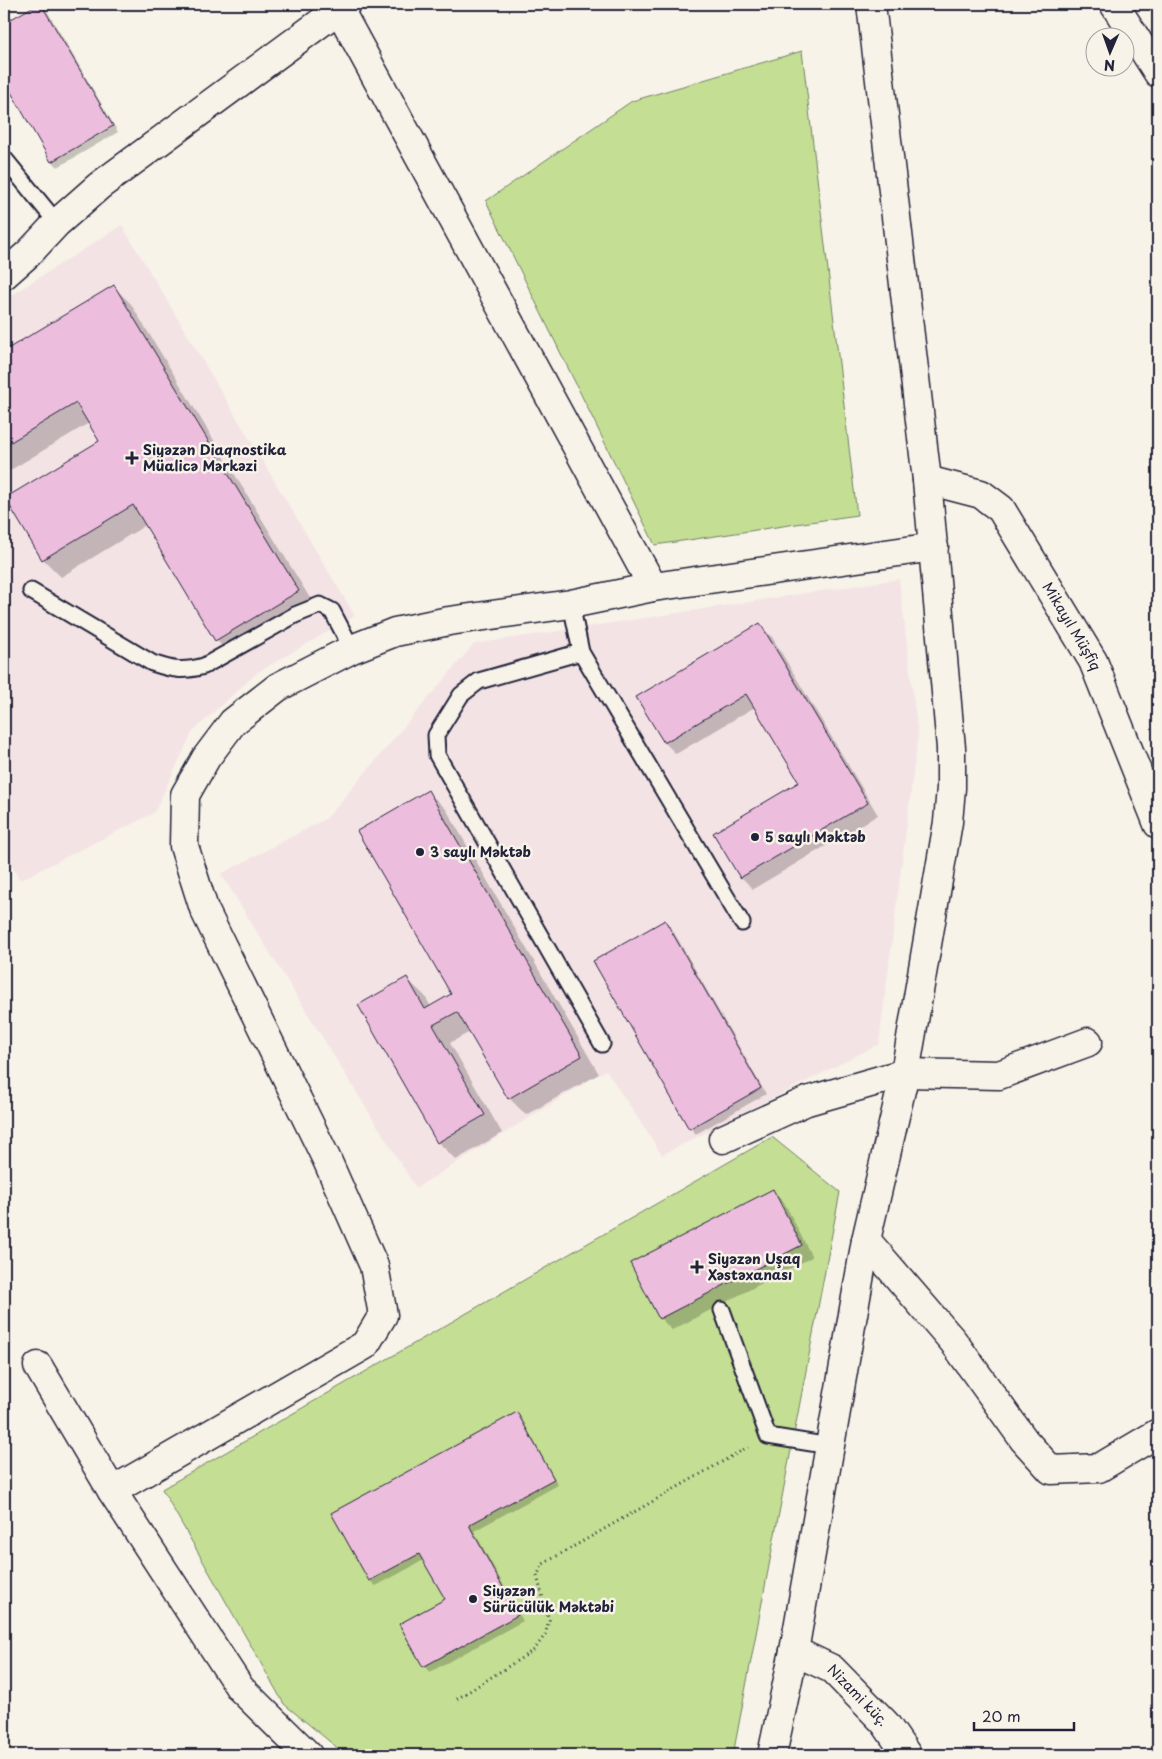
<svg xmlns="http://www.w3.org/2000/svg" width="1162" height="1759" font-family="'Playpen Sans',sans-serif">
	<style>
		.built { fill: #f4e3e5 }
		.green { fill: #c4de94; stroke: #738068 }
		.shadow { fill: #0003 }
		.building { fill: #edbddd; stroke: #22223b }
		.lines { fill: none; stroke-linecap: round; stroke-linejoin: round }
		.lane-casing { stroke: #22223b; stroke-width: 19 }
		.street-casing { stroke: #22223b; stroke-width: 31 }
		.secondary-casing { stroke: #22223b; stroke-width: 31 }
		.primary-casing { stroke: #22223b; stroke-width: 31 }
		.path { stroke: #22223b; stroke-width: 3; stroke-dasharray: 1 4; stroke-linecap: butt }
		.lane { stroke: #f7f3e8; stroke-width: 15 }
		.street { stroke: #f7f3e8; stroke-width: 28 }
		.secondary { stroke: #f7f3e8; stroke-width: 28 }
		.primary { stroke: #f7f3e8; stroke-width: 28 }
		.poi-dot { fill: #22223b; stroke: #f7f3e8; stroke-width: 2 }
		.labels { text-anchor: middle; stroke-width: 5; stroke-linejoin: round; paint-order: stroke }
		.poi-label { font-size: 14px; font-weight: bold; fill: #22223b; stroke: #f7f3e8; text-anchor: start }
		.street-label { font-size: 14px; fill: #22223b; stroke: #f7f3e8 }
	</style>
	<rect width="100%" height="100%" fill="#f7f3e8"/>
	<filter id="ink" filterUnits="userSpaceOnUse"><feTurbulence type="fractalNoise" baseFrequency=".02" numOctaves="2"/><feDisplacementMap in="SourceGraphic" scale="10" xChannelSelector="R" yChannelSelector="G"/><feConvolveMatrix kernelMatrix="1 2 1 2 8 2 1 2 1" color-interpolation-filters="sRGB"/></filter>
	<g filter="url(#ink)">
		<g class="built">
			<polygon points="122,225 355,616 258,672 193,731 154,813 20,880 4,854 4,300"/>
			<polygon points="899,579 918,735 879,1044 662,1155 606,1070 416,1188 221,874 327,818 474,644"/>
		</g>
		<g class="green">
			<polygon points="802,51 857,515 655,545 486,201 632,101"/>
			<polygon points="772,1137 840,1192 733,1755 346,1755 284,1704 162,1489"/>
		</g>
		<g class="shadow">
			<polygon points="40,4 46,9 118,132 58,167 52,161 4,78 4,25"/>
			<polygon points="114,287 131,304 316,608 234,658 216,640 146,525 61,577 43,559 101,441 89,423 4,474 4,353"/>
			<polygon points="760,625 772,637 878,815 753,889 741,877 801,783 755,707 676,754 664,742"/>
			<polygon points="428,792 446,809 599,1074 526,1115 509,1098 470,1032 450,1043 502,1133 456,1160 438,1142 360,1006 407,979 425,996 431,1007 453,995"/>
			<polygon points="665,922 671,927 766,1094 696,1134 690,1128 595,961"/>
			<polygon points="772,1191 784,1202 812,1257 672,1330 660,1318"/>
			<polygon points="517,1413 522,1419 558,1485 474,1531 523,1621 430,1672 424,1666 401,1624 446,1600 424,1560 376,1586 370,1581 333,1514"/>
		</g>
		<g class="building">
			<polygon points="38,4 41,4 113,126 51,162 4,80 4,23"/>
			<polygon points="114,285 299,591 215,641 133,505 42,560 5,498 99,441 76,403 4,446 4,351"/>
			<polygon points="760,623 868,803 740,878 713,833 799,782 746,694 664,743 636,697"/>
			<polygon points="428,790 582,1056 508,1099 457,1012 433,1025 485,1115 437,1143 358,1005 407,977 425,1009 451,994 357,831"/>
			<polygon points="665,920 761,1088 689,1129 593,961"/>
			<polygon points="773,1189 802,1245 659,1319 630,1263"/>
			<polygon points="517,1412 554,1479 469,1525 518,1615 423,1667 399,1624 445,1599 419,1554 369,1581 331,1513"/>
		</g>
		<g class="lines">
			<defs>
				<g id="lane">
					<polyline points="4,158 57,223"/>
					<path d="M31,591L152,663C173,670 182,672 204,666L295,615L320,605L332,611L352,649"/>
					<polyline points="571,604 581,652 742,923"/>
					<polyline points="581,652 479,681 461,695 436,735 437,755 602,1044"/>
					<polyline points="722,1310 768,1436 830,1446"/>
				</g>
				<g id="street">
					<polyline points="339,9 653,587"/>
					<polyline points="4,275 29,253 57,223 99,186 346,4"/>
					<path id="s1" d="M927,480L981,494L1001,509L1093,661L1158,824"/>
					<polyline points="723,1139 807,1101 905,1073 999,1075 1088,1042"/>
					<polyline points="866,1240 953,1341 1024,1440 1051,1470 1099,1468 1158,1433"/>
					<polyline points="38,1366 112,1491 240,1688 308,1755"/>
					<polyline points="112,1491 365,1345 383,1315 374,1266 327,1160 204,909 184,846 185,795 206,758 233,722 278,687 352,649 395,632 449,621 571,604 653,587 934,547"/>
					<path id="s2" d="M794,1651L832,1669L885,1723L907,1755"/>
				</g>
				<polyline id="secondary" points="772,1755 794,1651 866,1240 905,1073 948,822 951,788 951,748 927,480 871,4"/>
				<polyline id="primary" points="1114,4 1158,73"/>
			</defs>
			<use href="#lane" class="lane-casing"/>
			<use href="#street" class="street-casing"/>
			<use href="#secondary" class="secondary-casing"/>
			<use href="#primary" class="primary-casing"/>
			<polyline class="path" points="457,1699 534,1650 545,1635 549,1620 537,1576 543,1564 748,1447"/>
			<use href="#lane" class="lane"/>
			<use href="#street" class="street"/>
			<use href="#secondary" class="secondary"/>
			<use href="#primary" class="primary"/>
		</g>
	</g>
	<g class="poi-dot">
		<path d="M129.5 450.5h5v5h5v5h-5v5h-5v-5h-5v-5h5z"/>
		<circle cx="755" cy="837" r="5"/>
		<circle cx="420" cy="852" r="5"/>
		<path d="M694.5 1259.5h5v5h5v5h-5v5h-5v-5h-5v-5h5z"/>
		<circle cx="473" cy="1599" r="5"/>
	</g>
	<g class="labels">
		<g class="poi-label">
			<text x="143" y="455">Siyəzən Diaqnostika<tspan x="143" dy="16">Müalicə Mərkəzi</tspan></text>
			<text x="765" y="842">5 saylı Məktəb</text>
			<text x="430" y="857">3 saylı Məktəb</text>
			<text x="708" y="1264">Siyəzən Uşaq<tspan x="708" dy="16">Xəstəxanası</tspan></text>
			<text x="483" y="1596">Siyəzən<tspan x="483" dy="16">Sürücülük Məktəbi</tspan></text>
		</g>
		<g class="street-label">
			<text dy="5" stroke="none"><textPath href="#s1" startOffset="218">Mikayıl Müşfiq</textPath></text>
			<text dy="5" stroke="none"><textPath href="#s2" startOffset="79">Nizami küç.</textPath></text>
		</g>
	</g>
	<rect width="1162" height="1759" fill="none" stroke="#f7f3e8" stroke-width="20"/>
	<rect x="10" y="10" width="1142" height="1739" fill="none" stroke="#22223b" stroke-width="2" filter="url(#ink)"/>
	<g transform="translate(1110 52) rotate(182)"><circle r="24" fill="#f7f3e8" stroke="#a29fa3"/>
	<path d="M0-4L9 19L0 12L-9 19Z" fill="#22223b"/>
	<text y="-8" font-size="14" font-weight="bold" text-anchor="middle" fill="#22223b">N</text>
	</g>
	<path d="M974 1722v8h100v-8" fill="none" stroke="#22223b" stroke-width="2.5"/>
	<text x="982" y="1722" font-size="15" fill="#22223b" stroke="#f7f3e8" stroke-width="4" paint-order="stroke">20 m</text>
</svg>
